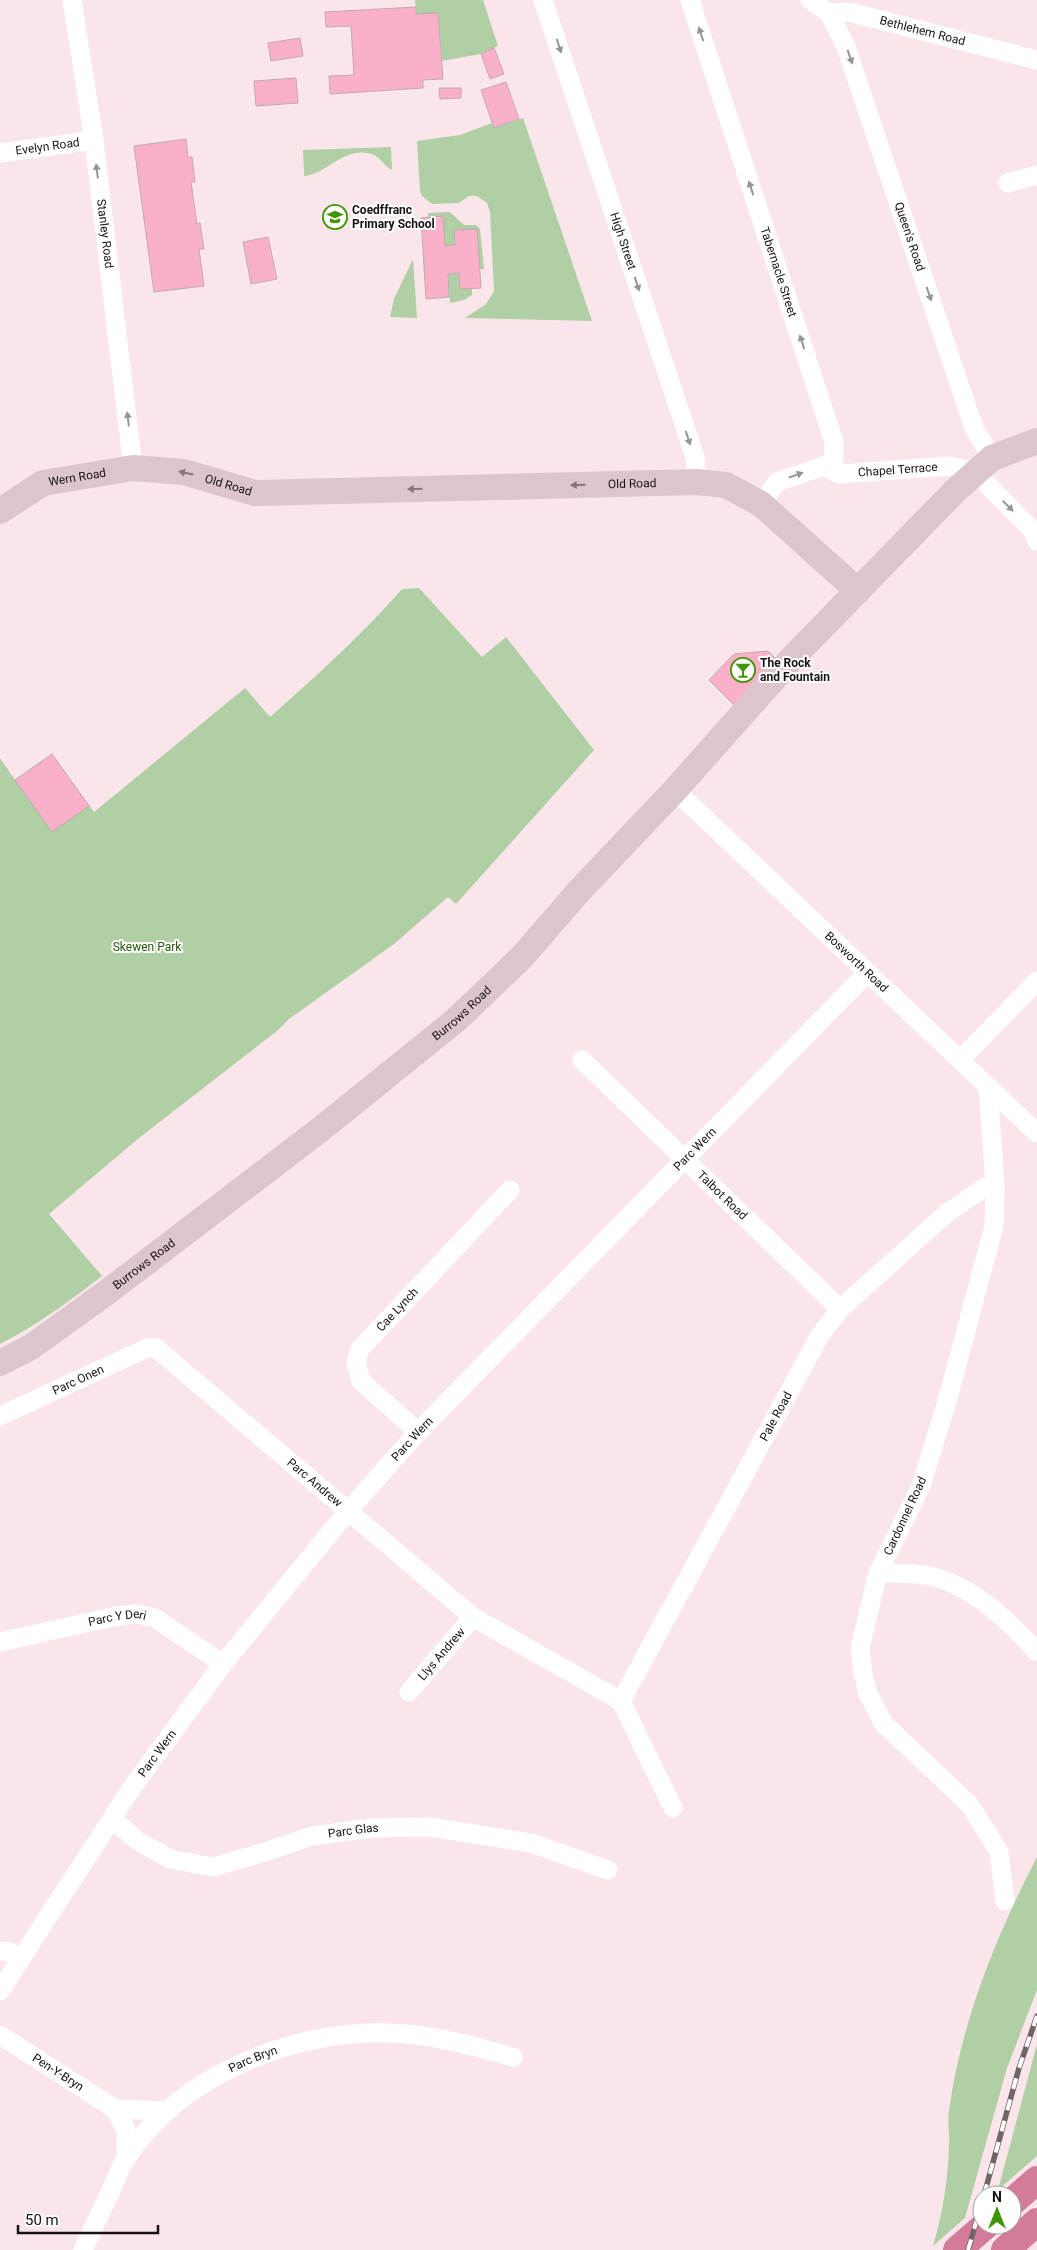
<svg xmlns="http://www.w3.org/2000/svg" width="1037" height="2250" font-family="Roboto,sans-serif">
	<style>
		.green { fill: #b0cfa5 }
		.building { fill: #fbb0c9; stroke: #beabb0 }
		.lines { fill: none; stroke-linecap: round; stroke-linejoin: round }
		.street { stroke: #fff; stroke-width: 19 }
		.secondary { stroke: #ddc5cd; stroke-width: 26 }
		.highway { stroke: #d27c9a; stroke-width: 28 }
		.rail-casing { stroke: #706467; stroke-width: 5.5 }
		.rail { stroke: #fff; stroke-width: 4; stroke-dasharray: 11; stroke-linecap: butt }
		.oneway { fill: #989495 }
		.oneway2 { fill: #85747a }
		.labels { text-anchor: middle; stroke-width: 4; stroke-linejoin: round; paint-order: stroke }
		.street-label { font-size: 12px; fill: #191214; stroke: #fff }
		.poi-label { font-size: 12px; font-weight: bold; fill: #191214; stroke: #fff; text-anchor: start }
		.park-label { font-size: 12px; fill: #255905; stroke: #fff }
	</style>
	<rect width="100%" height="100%" fill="#fae5eb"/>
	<g class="green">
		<polygon points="415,0 483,0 498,46 480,54 442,61 438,13 416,14"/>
		<polygon points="523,118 592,321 465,318 486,304 494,291 490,212 487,203 477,196 469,196 459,203 432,204 422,196 420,191 417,141 460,135 492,123 494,128"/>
		<path d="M391,147L392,170C385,167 381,158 374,155C344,144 329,174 304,176L303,150Z"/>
		<polygon points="450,212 464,225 476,225 480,229 484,269 479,269 477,229 454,230 455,245 445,246 443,217 428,217 428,213"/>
		<polygon points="413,259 417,318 390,317 394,299"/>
		<polygon points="459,273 460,289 472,289 472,295 464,300 450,303 448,274"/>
		<path d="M419,588L482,657L506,637L594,750L456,904L448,897L394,944L289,1019L277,1031L139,1138L49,1214L102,1276C70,1301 37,1325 0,1344V758L15,780L52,754L94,812L245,688L270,717C316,676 361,636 402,589Z"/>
		<path d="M1037,1857V1990L1007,2068L965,2218L933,2246C943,2213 948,2179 949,2145C950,2133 947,2122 949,2111C961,2022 996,1936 1037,1857Z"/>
		<polygon points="1037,2044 1037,2156 998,2190"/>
	</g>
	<g class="building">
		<polygon points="416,7 416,14 438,13 443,79 423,80 423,88 330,94 329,76 354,75 351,26 326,27 325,12"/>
		<polygon points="300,38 303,56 271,61 268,43"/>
		<polygon points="494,48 504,74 490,79 481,54"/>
		<polygon points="296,78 298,103 256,106 254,81"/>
		<polygon points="506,82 519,119 494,128 481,90"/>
		<polygon points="439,88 461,88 461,98 440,99"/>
		<polygon points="186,139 188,157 192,157 195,182 191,182 197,224 200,223 204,249 199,249 204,286 154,292 134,146"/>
		<polygon points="443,216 445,246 455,245 454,230 477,229 481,288 460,289 459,273 448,274 449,297 426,299 421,218"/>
		<polygon points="268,237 277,279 251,284 243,242"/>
		<polygon points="768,651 778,661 734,705 709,680 734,654"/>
		<polygon points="52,754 89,806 52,832 15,780"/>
	</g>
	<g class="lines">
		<g class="street">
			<path id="s1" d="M72,0L94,140L133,468"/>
			<path id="s2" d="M543,0L695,457L697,482"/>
			<path id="s3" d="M690,0L834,442V459L824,466L777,482L761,504"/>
			<path id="s4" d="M810,0L829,13L849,12L1037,60"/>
			<path id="s5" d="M829,13L846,47L974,428L992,458"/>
			<path id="s6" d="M0,153L94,140"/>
			<polyline points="1008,183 1037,175"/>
			<path id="s7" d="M824,466L839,474L950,466L975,472L1033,531L1037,541"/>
			<path id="s8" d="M675,790L1037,1133"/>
			<path id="s9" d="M582,1060L840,1309"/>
			<polyline points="960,1060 1037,981"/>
			<polyline points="988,1087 995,1185 994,1226 948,1398 921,1486 878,1573 860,1648 863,1673 868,1694 884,1724 970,1805 999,1852 1005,1901"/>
			<path id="s10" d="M0,1416L147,1348H156L473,1617L621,1701L819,1337L840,1309L947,1213L985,1187L995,1185"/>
			<path id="s11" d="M418,1432L361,1381L356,1362L360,1349L510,1190"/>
			<path d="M878,1573C894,1573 910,1573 925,1575C970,1583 1007,1619 1036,1651"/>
			<path id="s12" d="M0,1642L117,1616L137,1614L155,1618L223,1664"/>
			<path id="s13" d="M409,1692L473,1617"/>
			<polyline points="621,1701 673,1808"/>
			<path id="s14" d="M112,1819L138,1841L170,1859L213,1867L268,1851L312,1836L370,1828L430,1827L531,1843L608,1870"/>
			<polyline points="0,1951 10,1952 21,1959"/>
			<path id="s15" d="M0,1991L133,1786L223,1664L348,1511L418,1432L868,972"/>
			<path id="s16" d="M0,2035L115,2109L126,2130V2158"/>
			<polyline points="115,2109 167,2111"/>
			<path id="s17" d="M83,2250C93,2229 102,2209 112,2188C117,2178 120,2166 127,2157C182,2074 293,2030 390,2033C432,2034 473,2046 513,2057"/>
		</g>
		<g class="secondary">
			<path id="s18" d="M0,511L43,483L133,468L184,472L255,493L697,482L726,485L761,504L858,591"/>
			<path id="s19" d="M0,1363L31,1347L110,1290L321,1129L456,1020L521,958L580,890L675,790L795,655L956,490L992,458L1037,441"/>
		</g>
		<g class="highway">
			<polyline points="1012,2202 1037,2180"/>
			<polyline points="957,2250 986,2225"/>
			<polyline points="1005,2250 1037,2222"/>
		</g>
		<defs>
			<g id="rail">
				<polyline points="984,2195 1019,2068 1037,2016"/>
				<polyline points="968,2250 982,2202"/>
			</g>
		</defs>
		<use href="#rail" class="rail-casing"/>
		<use href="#rail" class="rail"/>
	</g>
	<defs><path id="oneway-solid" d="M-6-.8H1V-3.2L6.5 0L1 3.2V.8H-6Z" transform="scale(1.25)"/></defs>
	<g class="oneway">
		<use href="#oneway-solid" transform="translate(701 34) rotate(-108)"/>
		<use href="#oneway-solid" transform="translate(559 46) rotate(72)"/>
		<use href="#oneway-solid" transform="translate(850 57) rotate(71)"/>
		<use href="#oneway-solid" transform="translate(97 171) rotate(-97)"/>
		<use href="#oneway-solid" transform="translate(751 188) rotate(-108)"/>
		<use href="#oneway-solid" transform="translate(637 284) rotate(72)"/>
		<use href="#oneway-solid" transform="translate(929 294) rotate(71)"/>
		<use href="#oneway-solid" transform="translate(802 342) rotate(-108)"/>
		<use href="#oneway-solid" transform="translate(128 419) rotate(-97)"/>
		<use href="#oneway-solid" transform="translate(688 438) rotate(72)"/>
		<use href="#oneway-solid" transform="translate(796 475) rotate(-19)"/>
		<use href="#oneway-solid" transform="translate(1008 506) rotate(45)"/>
	</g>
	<g class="oneway2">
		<use href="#oneway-solid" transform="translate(186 473) rotate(-168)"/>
		<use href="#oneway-solid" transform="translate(578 485) rotate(179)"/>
		<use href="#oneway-solid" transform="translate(415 489) rotate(179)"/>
	</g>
	<defs>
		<symbol id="school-ring" viewBox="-11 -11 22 22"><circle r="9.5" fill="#fff" stroke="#419605" stroke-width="1.5"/><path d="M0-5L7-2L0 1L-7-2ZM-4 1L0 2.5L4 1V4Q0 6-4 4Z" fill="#419605"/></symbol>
		<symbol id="bar-ring" viewBox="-11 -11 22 22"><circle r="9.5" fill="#fff" stroke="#419605" stroke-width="1.5"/><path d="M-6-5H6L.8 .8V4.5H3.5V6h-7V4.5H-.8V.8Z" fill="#419605"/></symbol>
	</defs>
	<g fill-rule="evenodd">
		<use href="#school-ring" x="321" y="203" width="28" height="28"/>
		<use href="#bar-ring" x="729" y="656" width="28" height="28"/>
	</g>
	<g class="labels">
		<g class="street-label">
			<text dy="4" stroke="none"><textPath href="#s4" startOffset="119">Bethlehem Road</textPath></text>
			<text dy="4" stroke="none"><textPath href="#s6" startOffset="48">Evelyn Road</textPath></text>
			<text dy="4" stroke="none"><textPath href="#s1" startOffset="236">Stanley Road</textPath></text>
			<text dy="4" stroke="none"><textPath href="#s5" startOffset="238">Queen's Road</textPath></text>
			<text dy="4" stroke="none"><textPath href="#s2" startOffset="254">High Street</textPath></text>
			<text dy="4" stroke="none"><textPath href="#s3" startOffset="286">Tabernacle Street</textPath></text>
			<text dy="4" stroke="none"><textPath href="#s7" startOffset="76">Chapel Terrace</textPath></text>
			<text dy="4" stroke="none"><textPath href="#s18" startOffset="86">Wern Road</textPath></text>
			<text dy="4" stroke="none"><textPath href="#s18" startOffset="645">Old Road</textPath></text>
			<text dy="4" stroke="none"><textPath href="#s18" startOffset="240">Old Road</textPath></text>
			<text dy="4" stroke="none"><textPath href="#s8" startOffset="250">Bosworth Road</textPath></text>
			<text dy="4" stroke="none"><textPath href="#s19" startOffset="580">Burrows Road</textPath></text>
			<text dy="4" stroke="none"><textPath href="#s15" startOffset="1095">Parc Wern</textPath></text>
			<text dy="4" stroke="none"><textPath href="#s9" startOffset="195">Talbot Road</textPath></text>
			<text dy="4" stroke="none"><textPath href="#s19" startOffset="175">Burrows Road</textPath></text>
			<text dy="4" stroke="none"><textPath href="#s11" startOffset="164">Cae Lynch</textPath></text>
			<text dy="4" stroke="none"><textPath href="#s10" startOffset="86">Parc Onen</textPath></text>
			<text dy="4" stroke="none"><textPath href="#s10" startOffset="1081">Pale Road</textPath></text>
			<text dy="4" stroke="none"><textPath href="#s15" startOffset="690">Parc Wern</textPath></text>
			<text dy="4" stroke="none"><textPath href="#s10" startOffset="379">Parc Andrew</textPath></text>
			<text transform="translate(905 1516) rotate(-65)" y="4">Cardonnel Road</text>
			<text dy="4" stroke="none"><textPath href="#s12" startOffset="120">Parc Y Deri</textPath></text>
			<text dy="4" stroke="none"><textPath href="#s13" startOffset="50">Llys Andrew</textPath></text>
			<text dy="4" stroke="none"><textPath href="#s15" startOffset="285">Parc Wern</textPath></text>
			<text dy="4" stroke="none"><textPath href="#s14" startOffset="260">Parc Glas</textPath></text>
			<text dy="4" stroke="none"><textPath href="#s17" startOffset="265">Parc Bryn</textPath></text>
			<text dy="4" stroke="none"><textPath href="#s16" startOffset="69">Pen-Y-Bryn</textPath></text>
		</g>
		<g class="poi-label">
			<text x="352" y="214">Coedffranc<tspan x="352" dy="14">Primary School</tspan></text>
			<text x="760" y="667">The Rock<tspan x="760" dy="14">and Fountain</tspan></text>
		</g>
		<g class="park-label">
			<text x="147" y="951">Skewen Park</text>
		</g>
	</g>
	<g transform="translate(997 2210)"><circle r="24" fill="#ffffff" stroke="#a3a0a1"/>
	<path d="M0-4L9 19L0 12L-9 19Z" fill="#419605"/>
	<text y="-8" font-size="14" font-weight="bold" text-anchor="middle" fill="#191214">N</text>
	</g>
	<path d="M18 2225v8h140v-8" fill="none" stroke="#191214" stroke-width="2.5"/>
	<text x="25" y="2225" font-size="15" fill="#191214" stroke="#ffffff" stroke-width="4" paint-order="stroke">50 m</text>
</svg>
